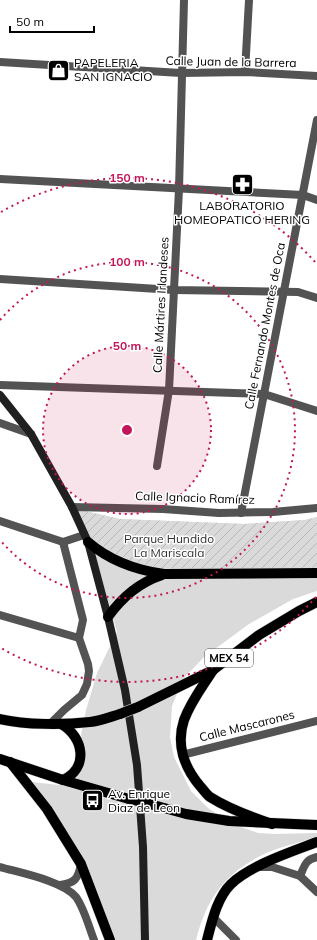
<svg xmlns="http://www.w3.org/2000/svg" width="317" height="940" font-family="Mulish,sans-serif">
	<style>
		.green { fill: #dadada }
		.garden { fill: url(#garden-furrows) }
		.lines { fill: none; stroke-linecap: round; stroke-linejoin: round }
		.primary-casing { stroke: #dbdbdb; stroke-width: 11 }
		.street { stroke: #535353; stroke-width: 8 }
		.secondary { stroke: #202020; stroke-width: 8 }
		.primary { stroke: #000; stroke-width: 10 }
		.primary-bridge-casing { stroke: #dbdbdb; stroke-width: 11; stroke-linecap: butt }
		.primary-bridge { stroke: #000; stroke-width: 10 }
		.ring { fill: none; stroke: #c2185b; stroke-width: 2; stroke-dasharray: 2 4 }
		.labels { text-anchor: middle; stroke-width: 3; stroke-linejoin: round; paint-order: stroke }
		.shield { fill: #fff; stroke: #4c4c4c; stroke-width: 1 }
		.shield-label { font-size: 11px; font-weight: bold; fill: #000 }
		.street-label { font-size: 12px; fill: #000; stroke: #fff }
		.poi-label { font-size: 12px; fill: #000; stroke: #fff; text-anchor: start }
		.park-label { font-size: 12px; fill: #313131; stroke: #fff }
		.centre { fill: #c2185b; stroke: #fff; stroke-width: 2 }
		.ring-label { font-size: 12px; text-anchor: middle; font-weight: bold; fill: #c2185b; stroke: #fff; stroke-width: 3; stroke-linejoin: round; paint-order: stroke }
	</style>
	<defs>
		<pattern id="garden-furrows" width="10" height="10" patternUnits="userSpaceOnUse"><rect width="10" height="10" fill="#dadada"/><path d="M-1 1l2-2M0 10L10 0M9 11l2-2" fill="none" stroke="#b9b9b9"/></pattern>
	</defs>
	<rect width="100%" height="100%" fill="#fff"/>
	<path class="green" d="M76,509L120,519L244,524L305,520L317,517V591L293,599L249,624L204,657L183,679L172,706L170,737L174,757L191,791L208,808L232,824L258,833L276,834L317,833V837C301,842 280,847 264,854C224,874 207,898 196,940H113L98,896L32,782L59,785L69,781L84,760L85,749L81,735L86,710L97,673L117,632L95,556Z"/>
	<path class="garden" d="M76,509L120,519L244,524L305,520L317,517V569L165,570C143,565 98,553 86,533C82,526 80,517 76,509Z"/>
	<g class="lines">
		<defs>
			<g id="primary">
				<path d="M88,542C110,561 135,570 164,574L317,573"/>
				<path d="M108,617C122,597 138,583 162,575"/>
				<path d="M213,670C203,686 191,701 184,720C176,744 184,767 200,786C203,789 206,794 210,797C229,809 251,817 272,824"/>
				<polyline points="138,707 213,670 259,635 299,611 317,602"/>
				<path d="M0,719C26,725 63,725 90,722C100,721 110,717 120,714"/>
				<path d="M61,724C84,737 89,768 63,780"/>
				<polyline points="0,759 63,780 129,799"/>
				<polyline points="10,762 47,809 81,864 110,940"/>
				<polyline points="146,803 186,814 229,821 317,825"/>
				<path d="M207,940C212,921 217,898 231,884C251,865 291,852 317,842"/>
			</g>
		</defs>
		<use href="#primary" class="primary-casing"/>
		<g class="street">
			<polyline points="0,62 181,73 245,72 317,76"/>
			<polyline points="245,72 249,0"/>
			<polyline points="0,179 303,195 317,200"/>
			<polyline points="0,279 174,290 298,292 317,298"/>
			<polyline points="0,385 264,394 317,411"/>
			<polyline points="0,423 31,434"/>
			<polyline points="157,466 169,390 179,189 184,0"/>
			<polyline points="72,507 163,509 219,513 273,512 317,508"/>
			<polyline points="241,513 317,120"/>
			<polyline points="0,521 63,542 84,535"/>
			<polyline points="0,615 79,638"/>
			<polyline points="51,723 64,710 82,695 87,684 89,671 88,664 79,638 83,620 63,542"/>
			<polyline points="182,755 317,721"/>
			<path d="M0,867C21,873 63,881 76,897C84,908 89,927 94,940"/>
			<polyline points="258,867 272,867 300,876 317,892"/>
			<path d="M300,876C305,865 305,860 317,857"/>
			<path d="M60,885C75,883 78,879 81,864"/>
			<polyline points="213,917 236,940"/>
		</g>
		<polyline class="secondary" points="0,395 31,434 72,507 88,542 108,617 125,690 137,765 143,847 145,940"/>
		<use href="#primary" class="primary"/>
		<defs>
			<g id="primary-bridge">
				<polyline points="120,714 138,707"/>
				<polyline points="129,799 146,803"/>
			</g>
		</defs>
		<use href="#primary-bridge" class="primary-bridge-casing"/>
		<use href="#primary-bridge" class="primary-bridge"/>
	</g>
	<circle cx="127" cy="430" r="84" fill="#c2185b" fill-opacity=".12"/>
	<g class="ring">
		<circle cx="127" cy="430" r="84"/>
		<path d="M0 320A168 168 0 1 1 0 540"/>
		<path d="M316 597A252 252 0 0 1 1 648M1 212A252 252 0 0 1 316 263"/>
	</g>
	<defs>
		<symbol id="shop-square" viewBox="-11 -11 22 22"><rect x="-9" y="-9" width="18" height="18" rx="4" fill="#000" stroke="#fff"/><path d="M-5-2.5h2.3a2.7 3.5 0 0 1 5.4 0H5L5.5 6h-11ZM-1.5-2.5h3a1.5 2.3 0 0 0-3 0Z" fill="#fff"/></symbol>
		<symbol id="pharmacy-square" viewBox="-11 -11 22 22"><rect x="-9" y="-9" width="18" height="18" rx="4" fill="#000" stroke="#fff"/><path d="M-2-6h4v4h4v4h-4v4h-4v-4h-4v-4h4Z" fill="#fff"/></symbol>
		<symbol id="bus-square" viewBox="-11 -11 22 22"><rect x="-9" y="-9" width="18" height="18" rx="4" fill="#000" stroke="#fff"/><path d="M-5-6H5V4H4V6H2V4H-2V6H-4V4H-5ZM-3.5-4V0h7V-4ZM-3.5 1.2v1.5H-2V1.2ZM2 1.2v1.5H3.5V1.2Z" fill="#fff"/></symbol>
	</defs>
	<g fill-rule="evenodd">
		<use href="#shop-square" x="46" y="58" width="25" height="25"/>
		<use href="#pharmacy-square" x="230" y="172" width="25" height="25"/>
		<use href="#bus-square" x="80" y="788" width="25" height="25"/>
	</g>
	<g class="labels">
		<rect class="shield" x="205" y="649" width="48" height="18" rx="3"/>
		<g class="shield-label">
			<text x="229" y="662">MEX 54</text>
		</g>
		<g class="street-label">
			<text transform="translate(231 62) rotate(1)" y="4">Calle Juan de la Barrera</text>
			<text transform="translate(161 305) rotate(-87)" y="4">Calle Mártires Irlandeses</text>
			<text transform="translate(265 326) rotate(-79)" y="4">Calle Fernando Montes de Oca</text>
			<text transform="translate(195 498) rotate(2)" y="4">Calle Ignacio Ramírez</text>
			<text transform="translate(247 726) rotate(-14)" y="4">Calle Mascarones</text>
		</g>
		<g class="poi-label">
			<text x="74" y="67">PAPELERIA<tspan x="74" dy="14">SAN IGNACIO</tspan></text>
			<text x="242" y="210" text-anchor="middle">LABORATORIO<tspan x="242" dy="14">HOMEOPATICO HERING</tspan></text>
			<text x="108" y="798">Av. Enrique<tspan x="108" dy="14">Diaz de Leon</tspan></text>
		</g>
		<g class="park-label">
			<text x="169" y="543">Parque Hundido<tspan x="169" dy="14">La Mariscala</tspan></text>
		</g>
	</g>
	<circle cx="127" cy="430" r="6" class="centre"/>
	<g class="ring-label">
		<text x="127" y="182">150 m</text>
		<text x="127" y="266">100 m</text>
		<text x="127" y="350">50 m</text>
	</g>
	<path d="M10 26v6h84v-6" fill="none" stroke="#000000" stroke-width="2"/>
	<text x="16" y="26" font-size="12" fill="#000000" stroke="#ffffff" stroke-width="3" paint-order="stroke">50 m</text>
</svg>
